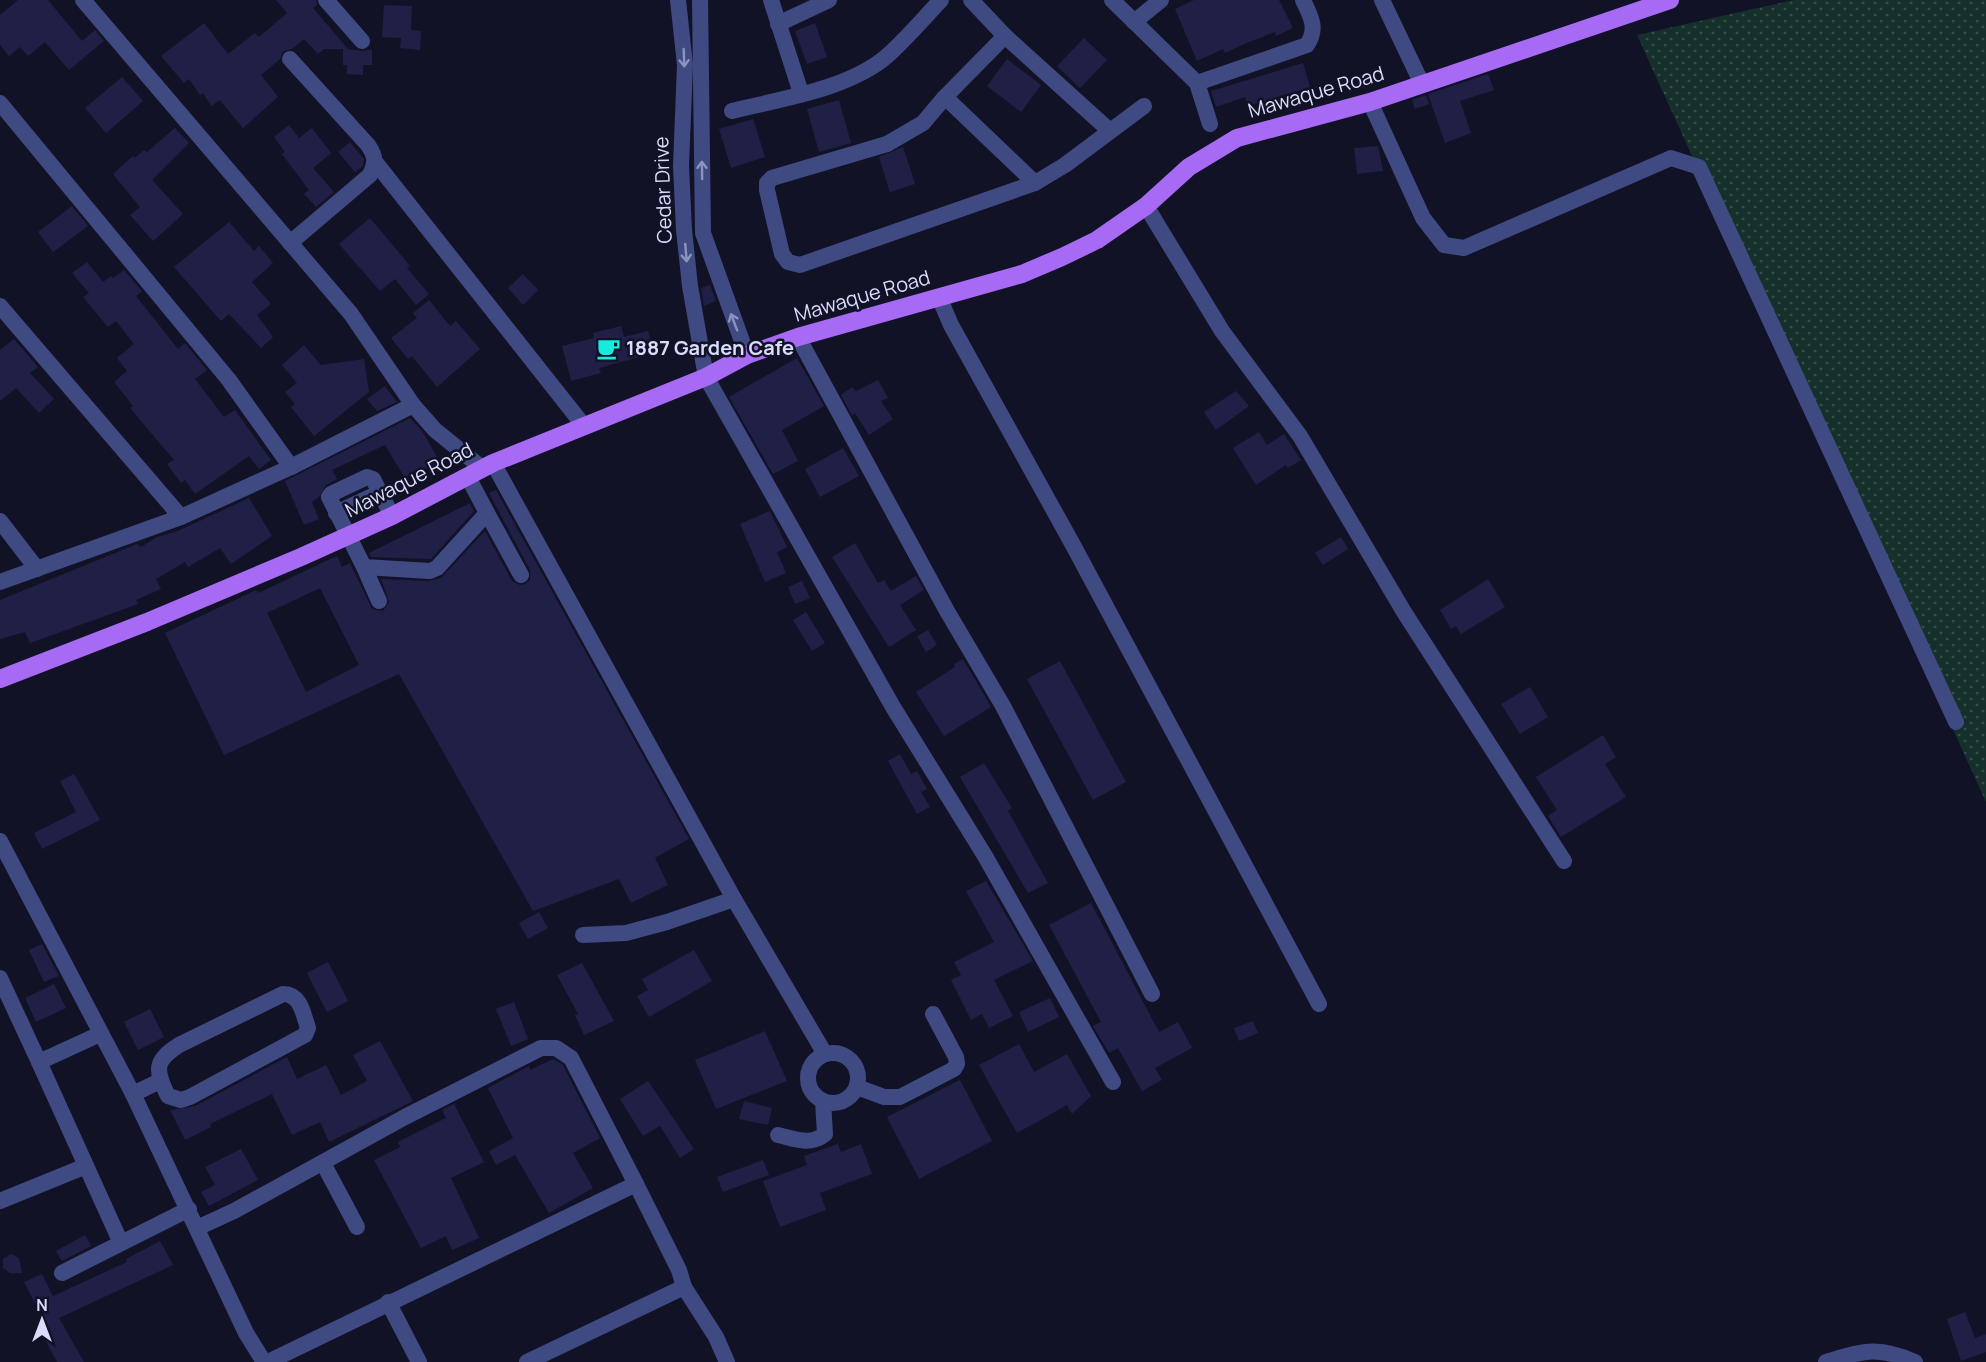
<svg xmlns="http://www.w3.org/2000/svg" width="1986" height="1362" font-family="Manrope,sans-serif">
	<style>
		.grass { fill: url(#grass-dots) }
		.building { fill: #201f46; fill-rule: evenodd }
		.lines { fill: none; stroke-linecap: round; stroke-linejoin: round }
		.minor { stroke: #404a82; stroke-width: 16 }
		.major { stroke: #a76af4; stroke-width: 18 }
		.oneway { stroke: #8d93bf }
		.labels { text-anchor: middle; stroke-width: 5; stroke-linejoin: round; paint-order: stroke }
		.street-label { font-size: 20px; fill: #dadcfc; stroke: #121227 }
		.poi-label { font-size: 20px; font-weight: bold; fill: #dadcfc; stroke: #121227; text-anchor: start }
	</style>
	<defs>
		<pattern id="grass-dots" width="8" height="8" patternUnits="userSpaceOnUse" patternTransform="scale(1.5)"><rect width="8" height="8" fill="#15302a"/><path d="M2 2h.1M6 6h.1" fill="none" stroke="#364d4a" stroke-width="1.8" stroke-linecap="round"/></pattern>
	</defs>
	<rect width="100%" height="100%" fill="#121227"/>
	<polygon class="grass" points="1794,0 1986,0 1986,802 1637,35"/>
	<g class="building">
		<polygon points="18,0 48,0 82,41 95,30 104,41 69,70 45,42 28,56 20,47 9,56 0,45 0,15"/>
		<polygon points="276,0 316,0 317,5 313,8 348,49 363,51 372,49 372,65 363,65 363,75 347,74 347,65 343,65 343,49 324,49 318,54 304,39 292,49 283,51 280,59 261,75 278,97 243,128 220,100 211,106 203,93 200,95 189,79 184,83 161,56 204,23 228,54 255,33 259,37 287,13"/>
		<polygon points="1194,0 1279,0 1293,28 1276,36 1275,32 1249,42 1225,53 1223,49 1197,61 1175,9"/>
		<polygon points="384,5 412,6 411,30 421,31 420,50 400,48 401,38 382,37"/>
		<polygon points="815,23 827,57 807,64 795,31"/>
		<polygon points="1084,38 1107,60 1080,88 1057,66"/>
		<polygon points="1007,59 1041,85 1021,112 987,86"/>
		<polygon points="1303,63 1310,87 1248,106 1245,97 1216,107 1211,91"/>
		<polygon points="1488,74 1494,90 1460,101 1471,133 1445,143 1428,94"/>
		<polygon points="122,77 143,101 106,133 85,108"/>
		<polygon points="1426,95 1429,104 1415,109 1412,100"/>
		<polygon points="839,100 851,143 819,152 807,109"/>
		<polygon points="753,119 765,157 731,168 719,129"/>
		<polygon points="289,125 299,138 312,128 331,153 313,168 334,192 316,207 304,194 309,190 282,154 285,152 274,137"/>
		<polygon points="175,128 189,143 152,180 183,214 153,241 130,215 140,207 113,174 133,156 135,158 144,150 147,152"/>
		<polygon points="350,142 364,159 363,166 355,172 338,152"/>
		<polygon points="1378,146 1383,171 1357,174 1354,148"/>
		<polygon points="903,147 915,184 890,192 879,157"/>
		<polygon points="72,206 88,226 53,252 38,232"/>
		<polygon points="370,218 410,266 407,268 429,294 416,305 395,279 380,291 339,244"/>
		<polygon points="229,222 254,251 259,246 273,263 252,282 271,304 257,315 273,337 261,348 229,314 221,321 174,267"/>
		<polygon points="87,262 103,282 111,276 113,278 124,270 142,291 136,296 178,349 185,343 207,370 195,379 224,417 235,410 271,460 259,469 249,456 195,494 185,480 181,483 167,464 174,460 130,408 133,406 114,382 127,371 117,358 134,344 116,321 108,327 83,297 89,293 72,273"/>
		<polygon points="523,274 538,290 523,305 508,288"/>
		<polygon points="710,285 716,301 704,306 701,288"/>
		<polygon points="429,300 450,326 456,321 480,349 437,387 412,356 408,359 391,338 417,318 413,313"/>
		<polygon points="621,326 624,337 648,331 654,353 599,368 601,373 571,381 562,346 594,338 593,333"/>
		<polygon points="14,339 38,367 30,373 54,399 39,413 16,388 0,401 0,350"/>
		<polygon points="304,345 321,365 364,359 369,392 314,436 291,407 295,404 285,392 297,383 282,365"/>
		<polygon points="797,358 824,406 782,430 798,461 773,474 729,397"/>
		<polygon points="878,380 888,398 881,401 893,419 869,435 855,413 852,415 841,395 852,387 856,391"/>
		<polygon points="385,386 397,402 377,411 367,399"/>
		<polygon points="1236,391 1249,406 1216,430 1204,412"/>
		<polygon points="410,418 422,431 440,462 405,478 385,445 332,470 337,479 326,485 319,497 312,502 319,519 304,525 285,481"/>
		<polygon points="1259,432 1267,445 1284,434 1301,460 1288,468 1286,465 1256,485 1233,448"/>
		<polygon points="843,448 859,476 820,497 805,469"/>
		<path d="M496,490L689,839L655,858L668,885L631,903L619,879L533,911L399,674L224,755L165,633L256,590L258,593L337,556L342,567L350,563L372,609L383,611L389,602L381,579L429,581L441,578L485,531L512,581L520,585L525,584L530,580V570L489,493ZM320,588L359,665L306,692L267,613Z"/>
		<polygon points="249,498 272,536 231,564 220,548 188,567 185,562 156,579 161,589 136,600 138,604 130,607 30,643 25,632 0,639 0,600 137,544 141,547 157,537 178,531"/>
		<polygon points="470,503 474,511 431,559 371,557 369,553"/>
		<polygon points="770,511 787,547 777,552 786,573 765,582 740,524"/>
		<polygon points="1341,537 1348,549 1323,565 1315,553"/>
		<polygon points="855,543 878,583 884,580 891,591 916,576 924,590 900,605 916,630 889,647 832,557"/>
		<polygon points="1488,579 1505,607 1461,634 1456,626 1451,629 1440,610"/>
		<polygon points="802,581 810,598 795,604 788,587"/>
		<polygon points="806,612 825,643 812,651 793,620"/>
		<polygon points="928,630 937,645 926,652 917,636"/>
		<polygon points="963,659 991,707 944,736 916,692 955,667 954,664"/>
		<polygon points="1060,661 1126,782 1093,800 1027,679"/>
		<polygon points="1530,687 1548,717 1520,734 1501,704"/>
		<polygon points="1603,735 1616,757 1605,764 1626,797 1561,837 1548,816 1557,810 1536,777"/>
		<polygon points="900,754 911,774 917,771 927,789 921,792 930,807 917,814 888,761"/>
		<polygon points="984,763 1012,808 1008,811 1048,883 1028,893 960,777"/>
		<polygon points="74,774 100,820 42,849 34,833 76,812 60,781"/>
		<polygon points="986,881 1033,961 994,980 1013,1016 989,1028 982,1014 971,1020 951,980 961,975 954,962 994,942 966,891"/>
		<polygon points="1091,903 1159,1032 1178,1022 1192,1048 1155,1068 1162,1080 1142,1091 1118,1048 1109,1053 1093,1026 1101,1022 1049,925"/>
		<polygon points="539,912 548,928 528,939 519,923"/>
		<polygon points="42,944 59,976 44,982 29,950"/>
		<polygon points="694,950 712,981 649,1017 637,996 648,990 642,979"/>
		<polygon points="328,962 348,1001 327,1012 307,973"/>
		<polygon points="582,963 614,1021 584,1035 575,1015 578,1014 557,975"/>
		<polygon points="54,984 66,1008 36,1022 25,998"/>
		<polygon points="1050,998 1059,1017 1028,1032 1019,1012"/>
		<polygon points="514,1002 528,1039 511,1046 496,1009"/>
		<polygon points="150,1009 164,1037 138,1050 124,1022"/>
		<polygon points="1253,1021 1258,1033 1239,1041 1234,1028"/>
		<polygon points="765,1031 787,1081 716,1109 695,1060"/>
		<polygon points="380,1041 413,1101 329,1142 320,1122 292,1135 272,1094 210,1124 211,1127 185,1140 170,1110 195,1106 287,1057 297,1079 326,1065 341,1095 367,1081 353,1055"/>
		<polygon points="1019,1044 1034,1072 1067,1054 1091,1096 1072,1114 1067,1105 1017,1133 979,1065"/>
		<polygon points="553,1059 563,1065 600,1138 573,1153 593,1188 549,1213 515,1155 496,1165 489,1151 513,1138 488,1088 529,1066 530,1070"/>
		<polygon points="960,1080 992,1141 919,1179 887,1117"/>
		<polygon points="648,1081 694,1149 680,1158 660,1126 643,1136 620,1099"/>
		<polygon points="744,1101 772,1108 768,1125 739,1119"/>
		<polygon points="454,1104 484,1162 451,1178 479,1238 452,1250 446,1236 421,1248 374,1160 400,1147 398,1142 446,1118 442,1110"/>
		<polygon points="838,1144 841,1152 861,1144 872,1174 820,1193 826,1210 780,1227 763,1181 807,1165 804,1156"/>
		<polygon points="241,1149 258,1180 209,1206 201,1192 215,1185 205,1167"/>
		<polygon points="763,1160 769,1175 723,1192 717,1177"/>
		<polygon points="85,1235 91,1246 62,1261 56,1251"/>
		<polygon points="160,1241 173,1265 59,1318 84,1362 57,1362 42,1334 49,1331 24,1282 42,1274 53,1296 127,1262 126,1259"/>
		<polygon points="11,1254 19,1258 22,1273 10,1273 3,1268 3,1259"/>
		<polygon points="1965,1312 1975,1338 1986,1334 1986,1352 1961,1361 1947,1319"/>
	</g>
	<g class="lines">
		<g class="minor">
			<polyline points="83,0 351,314 413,405 435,430 482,468"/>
			<polyline points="326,0 362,41"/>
			<polyline points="678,0 685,65 681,166 684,230 690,286 706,377 893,707 985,856 1113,1082"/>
			<polyline points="700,0 703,233 747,355"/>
			<polyline points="771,0 801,93"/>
			<polyline points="971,0 1005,36 1110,131"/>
			<polyline points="1112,0 1197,83 1210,124"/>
			<polyline points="1382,0 1422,84"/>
			<polyline points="1134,22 1161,0"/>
			<polyline points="778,24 829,0"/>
			<polyline points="1005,36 945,97 923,123 887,144 772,178 767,183 767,190 782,254 788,262 800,265 1035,183 1065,165 1144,106"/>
			<path d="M1197,83L1307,45C1318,28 1311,17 1303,0"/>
			<polyline points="945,97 1035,183"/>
			<polyline points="1370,102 1423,218 1444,245 1464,248 1671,158 1699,167 1956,722"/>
			<polyline points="0,103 229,380 291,467"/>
			<path d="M732,111C780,99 849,89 887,56C906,39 923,19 941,0"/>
			<polyline points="376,163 584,426"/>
			<polyline points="1146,206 1222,331 1300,436 1404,612 1564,861"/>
			<path d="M290,243L370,175C376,162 376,157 368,145L290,59"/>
			<polyline points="939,297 951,325 1073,545 1319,1004"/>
			<polyline points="0,306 181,517"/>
			<polyline points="798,337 947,611 1003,706 1152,994"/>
			<polyline points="493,463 734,899 825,1054"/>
			<polyline points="336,513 381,492"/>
			<polyline points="487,513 521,575"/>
			<polyline points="392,516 373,479 367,477 331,494 329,497 364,567 430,571 437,568 487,513 468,477"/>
			<polyline points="0,521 37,569"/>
			<polyline points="364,567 379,601"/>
			<polyline points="0,582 181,517 291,467 413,405"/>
			<polyline points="0,841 133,1094 246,1333 264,1362"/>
			<polyline points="583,935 626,933 667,922 734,899"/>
			<polyline points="0,978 39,1062"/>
			<path d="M283,994C301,994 303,1014 308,1028L305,1035L190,1097L181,1100L168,1096C155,1070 154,1061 179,1045Z"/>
			<polyline points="100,1034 39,1062 121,1243"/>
			<circle cx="833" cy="1078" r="25"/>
			<polyline points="857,1087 884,1097 900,1097 954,1069 957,1064 956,1057 933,1014"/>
			<polyline points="133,1094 160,1081"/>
			<path d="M778,1135C796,1139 811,1146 825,1134L823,1101"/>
			<polyline points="323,1163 357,1227"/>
			<polyline points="636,1184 679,1270 684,1287 716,1337 727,1362"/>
			<polyline points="0,1201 86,1166"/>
			<polyline points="197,1228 234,1211 405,1117 541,1048 556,1048 571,1058 636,1184 268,1362"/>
			<polyline points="62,1273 189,1209"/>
			<polyline points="388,1302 419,1362"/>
			<polyline points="527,1362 684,1287"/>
			<path d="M1826,1362C1863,1351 1877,1345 1915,1362"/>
		</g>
		<polyline class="major" points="0,679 147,622 301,557 392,516 493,463 706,377 747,355 798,337 1022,274 1062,257 1097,240 1146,206 1189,167 1237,138 1370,102 1670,0"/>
	</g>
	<defs><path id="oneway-shaft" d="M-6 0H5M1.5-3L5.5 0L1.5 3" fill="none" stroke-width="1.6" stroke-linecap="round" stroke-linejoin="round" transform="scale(1.5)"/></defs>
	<g class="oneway">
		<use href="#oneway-shaft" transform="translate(684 58) rotate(88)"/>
		<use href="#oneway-shaft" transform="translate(702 170) rotate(-91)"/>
		<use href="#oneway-shaft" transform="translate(686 253) rotate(85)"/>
		<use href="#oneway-shaft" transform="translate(734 322) rotate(-111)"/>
	</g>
	<defs>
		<symbol id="cafe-bare" viewBox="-9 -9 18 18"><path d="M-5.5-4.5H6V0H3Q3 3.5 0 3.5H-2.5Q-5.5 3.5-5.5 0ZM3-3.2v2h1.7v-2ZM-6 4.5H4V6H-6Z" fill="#15eddc" stroke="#121227" stroke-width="2.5" paint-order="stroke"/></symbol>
	</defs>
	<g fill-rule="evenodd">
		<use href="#cafe-bare" x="592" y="332" width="33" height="33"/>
	</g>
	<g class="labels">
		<g class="street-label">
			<text transform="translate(1316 92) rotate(-16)" y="7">Mawaque Road</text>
			<text transform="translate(663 190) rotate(-92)" y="7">Cedar Drive</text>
			<text transform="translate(862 296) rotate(-16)" y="7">Mawaque Road</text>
			<text transform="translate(409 480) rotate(-27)" y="7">Mawaque Road</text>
		</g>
		<g class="poi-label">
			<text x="626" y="355">1887 Garden Cafe</text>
		</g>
	</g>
	<g transform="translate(42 1320)" stroke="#121227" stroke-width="4.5" paint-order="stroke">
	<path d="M0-4.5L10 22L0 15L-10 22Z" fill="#dadcfc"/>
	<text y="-9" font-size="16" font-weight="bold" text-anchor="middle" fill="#dadcfc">N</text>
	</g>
</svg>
